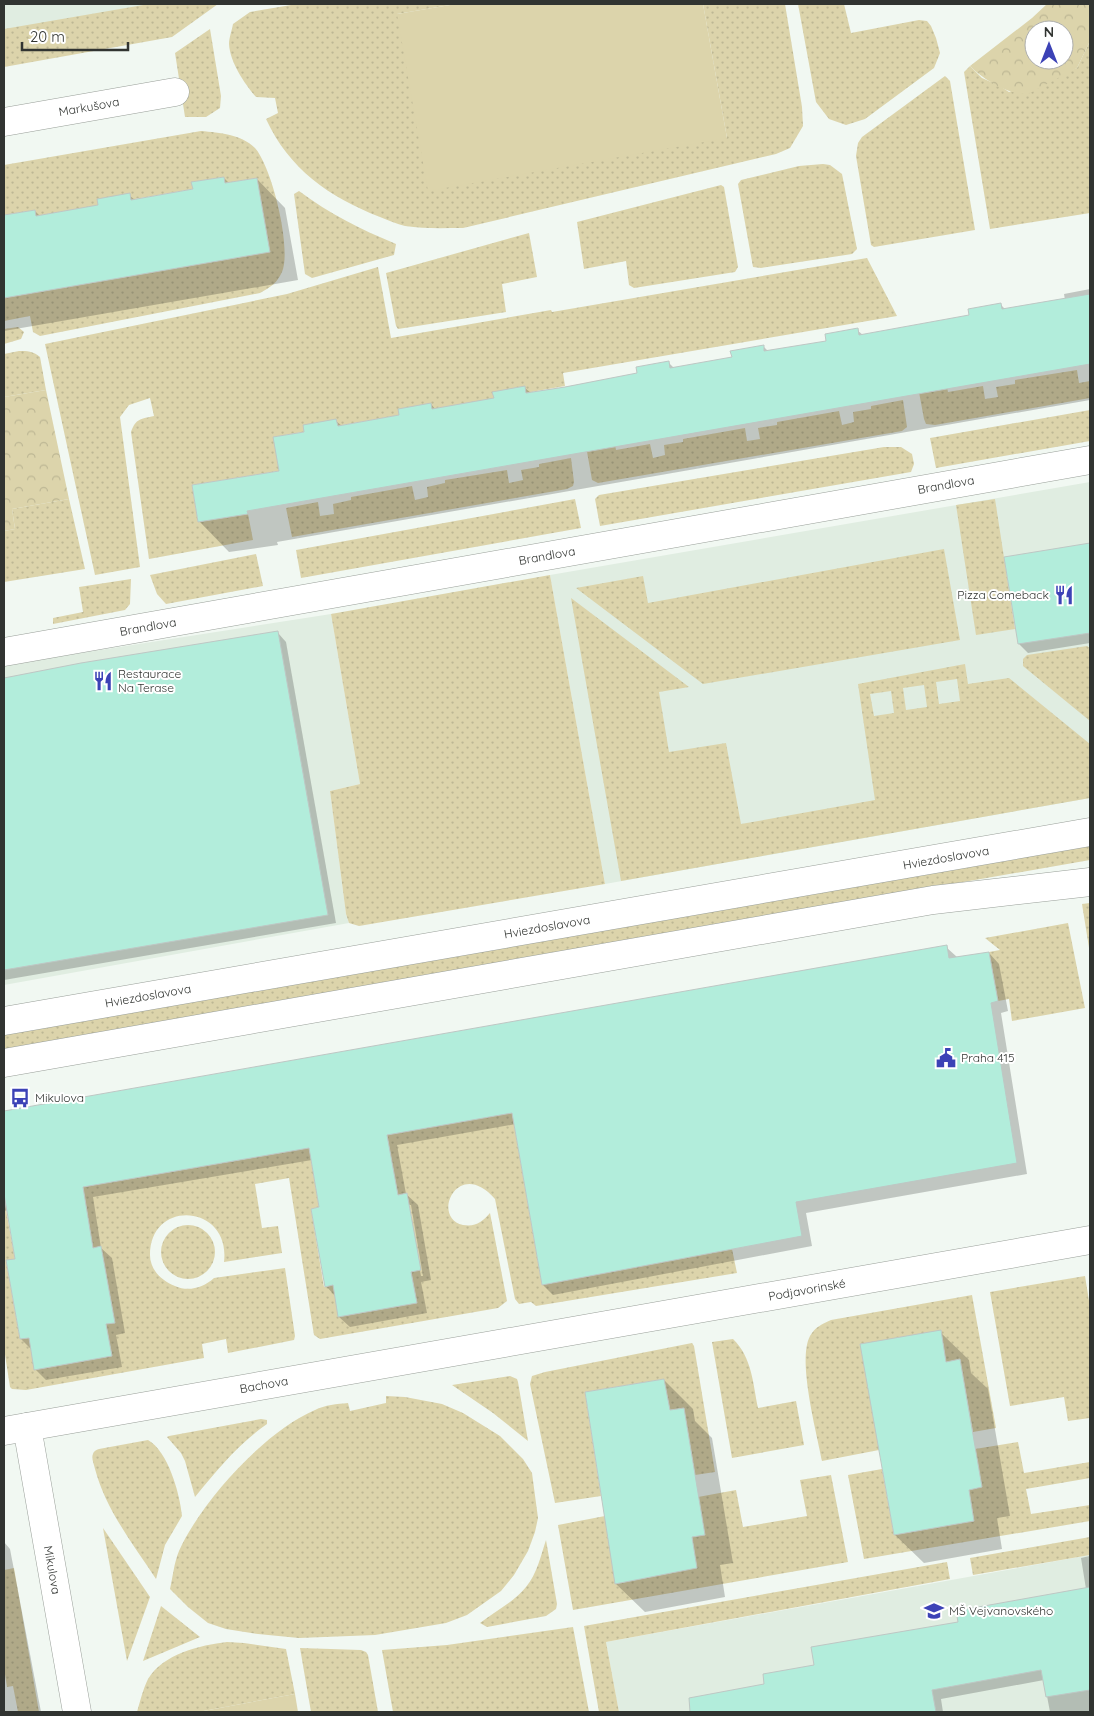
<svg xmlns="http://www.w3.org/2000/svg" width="1094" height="1716" font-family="Quicksand,sans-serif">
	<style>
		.built { fill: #e0ede1 }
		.grass { fill: url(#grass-dots); fill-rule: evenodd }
		.park { fill: url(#park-crowns); fill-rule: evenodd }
		.pitch { fill: #dcd4ab }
		.shadow { fill: #0003; fill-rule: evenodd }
		.building { fill: #b2eddb; stroke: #bec7c4 }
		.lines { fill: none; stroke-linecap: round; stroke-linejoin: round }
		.minor-casing { stroke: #999f99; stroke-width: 29 }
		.minor { stroke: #fff; stroke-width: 28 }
		.labels { text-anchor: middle; stroke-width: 4; stroke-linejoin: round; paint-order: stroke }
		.street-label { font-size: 12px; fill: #313431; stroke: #fff }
		.poi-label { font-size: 12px; fill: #313431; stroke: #fff; text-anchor: start }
	</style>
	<defs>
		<pattern id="grass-dots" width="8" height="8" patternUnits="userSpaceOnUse" patternTransform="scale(1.25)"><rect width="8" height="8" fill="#dcd4ab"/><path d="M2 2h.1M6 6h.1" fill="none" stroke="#bdb794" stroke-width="1.8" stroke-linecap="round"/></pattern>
		<pattern id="park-crowns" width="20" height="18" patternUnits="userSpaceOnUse" patternTransform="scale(1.25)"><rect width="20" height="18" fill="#dcd4ab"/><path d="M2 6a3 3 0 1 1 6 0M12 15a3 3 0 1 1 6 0" fill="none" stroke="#bdb794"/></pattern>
	</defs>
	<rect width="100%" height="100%" fill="#f1f8f2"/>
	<g class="built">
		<polygon points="4,4 152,4 4,30"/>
		<polygon points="1090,482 1090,798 605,884 550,575"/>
		<polygon points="331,614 360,784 330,791 346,914 349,923 4,985 4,665"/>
		<polygon points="1090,1555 1090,1712 619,1712 606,1642"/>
	</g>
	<g class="grass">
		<polygon points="149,4 218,4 172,37 4,67 4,29"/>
		<path d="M297,4H456L397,14L727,138L703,4H785L802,107L803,126L790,148L776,154L463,228C444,228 424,229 405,226C397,224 388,220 380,217C329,197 289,169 266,119L278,113L275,98L256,97C244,83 230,62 229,44C229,38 232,30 233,24L250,12Z"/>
		<polygon points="798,4 844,4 851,33 919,20 927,21 931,26 936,38 940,53 934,68 865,119 846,125 829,119 816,102"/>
		<polygon points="210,29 221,96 220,108 206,117 185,117 175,53"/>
		<polygon points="1090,41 1090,213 990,229 964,72 970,66 982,78 1000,86 1009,92 1077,68"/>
		<polygon points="945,76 950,81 975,230 874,247 871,245 856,156 858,143 862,137"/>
		<path d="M201,131C220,133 241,134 255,148C272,167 292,249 282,272C277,283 271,287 260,293L40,336L33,332L30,316L4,321V298L269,252L257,178L225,183L224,177L192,182L193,189L36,216L35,210L4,215V165Z"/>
		<polygon points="823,164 830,165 842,174 857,249 852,254 761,268 753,267 738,184 741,180 799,166"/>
		<polygon points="721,185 724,187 738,267 735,272 634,288 629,285 626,261 584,269 577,222"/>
		<path d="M299,191C330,214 360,229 396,244L394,255L312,278L305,274L294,194Z"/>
		<polygon points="529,233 537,277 502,284 506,312 398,329 396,326 386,273"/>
		<path d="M867,258L897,316L563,373L565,386L274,437L279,471L192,485L198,522L248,514L253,540L149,559L131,432C136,418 141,419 154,416L150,398L129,405L120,417L140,567L95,575L45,344L287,294L378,267L391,338L551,310L552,312Z"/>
		<polygon points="18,327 24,332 21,339 4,344 4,329"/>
		<polygon points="940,350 948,392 983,386 985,399 998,397 996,387 1015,384 1015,380 1077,370 1079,383 1090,381 1090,398 935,425 926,424 924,419 913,360"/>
		<path d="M19,351C27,351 33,351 40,357L46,390L4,397V354Z"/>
		<polygon points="903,400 907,427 902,431 598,483 592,480 580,412 608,408 616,450 650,444 653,458 665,455 664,445 683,442 683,439 745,428 747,441 760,439 758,428 777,425 777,422 839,411 842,425 854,422 853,412 871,409 871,406"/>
		<polygon points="1090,410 1090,441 936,468 930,438"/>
		<polygon points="884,447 901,447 912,454 914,464 911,472 600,526 595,499 599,495"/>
		<polygon points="571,458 574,482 573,486 567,489 292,537 286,508 318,502 320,516 334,514 333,504 351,500 351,497 412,486 415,500 428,497 427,487 445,483 445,480 507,470 509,483 523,480 521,470 539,467 539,464"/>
		<polygon points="69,499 85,569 4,582 4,531 15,529 12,509"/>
		<polygon points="575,499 581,528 301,578 296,550"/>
		<polygon points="995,499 1015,629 976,635 956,505"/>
		<polygon points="944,549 960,640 703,684 576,588 643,576 648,603"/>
		<polygon points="256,554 263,586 166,604 157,594 150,575"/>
		<polygon points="550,575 605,884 359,926 349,923 346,914 330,791 360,784 331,614"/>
		<polygon points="131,579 130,604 125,610 53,624 53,618 83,612 79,587"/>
		<path d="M571,598L689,687L659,692L669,752L726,743L741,824L875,800L858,684L965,664L968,684L1009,678L1090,744V798L621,881ZM957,679L960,701L939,704L936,682ZM924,685L927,707L906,710L903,688ZM891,691L894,713L874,716L870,694Z"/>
		<polygon points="1087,646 1090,648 1090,721 1023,666 1023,659 1027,655"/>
		<polygon points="1090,843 1090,860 4,1049 4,1032"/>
		<polygon points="1090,903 1090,954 1082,904"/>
		<polygon points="1068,923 1085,1008 1012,1021 1009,999 998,1001 989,952 1000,950 985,938"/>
		<path d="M512,1113L542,1285L732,1249L737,1273L536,1306L531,1302L519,1304L515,1299L495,1199C458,1156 430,1218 463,1225C476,1227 482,1222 490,1213L507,1301L498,1308L320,1339L314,1335L313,1329L289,1178L255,1184L262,1228L278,1226L282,1253L224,1262C231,1204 150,1198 150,1255C150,1270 162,1281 175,1286C188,1292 203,1288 214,1278L285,1268L295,1336L294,1340L228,1353L226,1339L202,1344L204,1358L26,1390L12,1389L10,1387L4,1348V1199L15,1259L6,1261L20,1339L29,1338L35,1370L112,1356L106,1324L115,1323L101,1246L93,1248L83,1187L309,1148L319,1207L311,1209L324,1287L333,1285L339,1317L417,1303L402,1221L412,1219L407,1193L398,1195L387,1135Z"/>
		<circle cx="188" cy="1252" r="27"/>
		<polygon points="1085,1276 1090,1307 1090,1418 1068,1421 1064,1397 1010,1406 990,1292"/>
		<path d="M972,1295L996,1428L973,1432L960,1360L946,1362L941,1330L879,1450L822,1461C817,1433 797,1360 810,1336C815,1327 822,1324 831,1320Z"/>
		<path d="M733,1339C752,1357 753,1384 758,1408L796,1401L804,1445L732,1458L712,1342Z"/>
		<polygon points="692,1343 694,1346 715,1472 695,1475 684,1408 670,1410 664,1379 585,1392 601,1496 555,1503 530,1384 532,1376 545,1372"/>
		<polygon points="510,1376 517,1379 518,1382 528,1441 493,1413 452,1385"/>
		<path d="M386,1396L405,1397L442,1404L463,1413L500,1436L523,1459L532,1473L538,1518L535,1532L528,1551L514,1575L501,1591L467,1615L446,1623L375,1635L299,1638L258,1634L226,1629L208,1623L188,1607L170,1589C173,1576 174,1563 179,1551C201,1502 265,1431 315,1410C325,1405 337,1404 348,1403L350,1411L386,1403Z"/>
		<path d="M261,1419L267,1420V1424C238,1444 217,1470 195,1497L185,1461L181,1453L167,1437L169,1436Z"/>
		<path d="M148,1440C168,1451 180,1494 182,1516L165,1545L156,1579C133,1544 106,1510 95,1469C94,1464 91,1458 93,1454C94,1451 96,1450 99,1449Z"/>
		<polygon points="1018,1442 1024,1473 1090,1462 1090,1478 1026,1489 1031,1514 1090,1505 1090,1521 864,1559 848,1475 882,1469 894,1535 974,1521 969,1490 982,1487 975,1449"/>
		<polygon points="831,1475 848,1562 573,1610 558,1525 605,1516 616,1584 696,1568 692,1537 698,1497 736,1490 743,1527 807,1516 800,1480"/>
		<polygon points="103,1528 150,1597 127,1661"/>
		<polygon points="1090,1537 1090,1555 973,1575 970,1558"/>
		<path d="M546,1540L557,1604L556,1609L546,1616L487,1627L480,1623C495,1611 514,1602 526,1587C537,1574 541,1555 546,1540Z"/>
		<polygon points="947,1562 950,1579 606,1642 619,1712 599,1712 584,1626"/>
		<polygon points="14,1568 39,1712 18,1712 13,1686 7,1687 4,1668 4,1570"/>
		<polygon points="161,1606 200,1637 143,1661"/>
		<polygon points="573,1627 589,1712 393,1712 382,1650 447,1645"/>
		<path d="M227,1642L244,1643L286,1649L295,1694L198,1712H137C140,1702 143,1689 148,1679C163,1654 200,1645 227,1642Z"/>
		<polygon points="300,1648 361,1650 366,1652 368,1655 378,1712 311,1712"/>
	</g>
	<g class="park">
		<path d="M1047,4H1090V41L1077,68L1028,94C1008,95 984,80 970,66L1032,18ZM1034,30H1064V60H1034Z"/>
		<polygon points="46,390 69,499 12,509 15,529 4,531 4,397"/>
	</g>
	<g class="pitch">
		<polygon points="456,4 703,4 727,138 428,191 397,14"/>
		<polygon points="295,1694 298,1712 198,1712"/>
	</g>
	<g class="shadow">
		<polygon points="224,178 230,184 257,179 285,208 298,280 4,331 4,222 35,211 40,216 100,206 129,195 135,200 194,190"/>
		<polygon points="1090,289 1090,400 277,542 278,545 229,552 199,521 280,472 306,433 336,421 342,426 400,416 431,404 436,410 495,399 525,388 531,393 638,374 669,363 674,368 733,358 763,346 769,352 827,342 857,330 863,335 971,316 1001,305 1006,310 1065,300 1064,294"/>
		<polygon points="1090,544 1090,643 1028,653 1019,644 1005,558"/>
		<polygon points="278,633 286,642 336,923 4,980 4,679 81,664"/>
		<path d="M946,947L957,957L989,953L999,964L1008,1011L1001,1013L1027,1174L806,1213L812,1246L553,1295L543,1285L516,1124L397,1145L406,1194L418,1205L431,1280L421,1282L427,1313L350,1327L339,1317L336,1297L326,1286L321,1208L312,1160L93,1197L101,1248L112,1258L125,1333L116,1335L122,1367L46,1380L35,1369L32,1350L21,1339L17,1260L8,1210L4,1211V1112ZM408,1205H411L423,1276H421Z"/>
		<polygon points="940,1332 969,1360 971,1373 988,1389 1010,1516 997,1518 1002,1549 924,1563 895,1535"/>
		<polygon points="664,1380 693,1409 695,1421 712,1438 733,1563 720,1565 725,1597 645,1612 616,1584 586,1394"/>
		<polygon points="4,1542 10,1549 41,1712 4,1712"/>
		<polygon points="1090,1556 1090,1712 1050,1712 1044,1680 941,1699 943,1712 716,1712 713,1694 765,1685 815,1666 960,1623 1086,1589 1081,1558"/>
	</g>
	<g class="building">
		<polygon points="224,177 225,183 257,178 270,252 4,298 4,215 35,210 36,216 98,205 97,199 130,193 131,200 193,189 191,182"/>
		<polygon points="1090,294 1090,364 247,511 248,514 198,522 192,485 279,471 273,437 304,432 303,425 336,419 338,426 399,415 398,409 431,403 432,409 494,398 492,392 525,386 526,393 565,387 637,373 636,367 669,361 670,368 732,357 730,351 764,345 764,351 826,341 825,334 858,328 859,335 969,315 968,309 1001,303 1002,309"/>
		<polygon points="1090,543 1090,633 1018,644 1004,557"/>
		<polygon points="278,631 328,915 4,970 4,678 81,663"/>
		<polygon points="947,945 949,958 989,952 998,1001 991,1003 1017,1163 796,1202 802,1236 542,1285 512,1113 387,1135 398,1195 407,1193 421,1270 411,1272 417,1303 338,1317 333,1285 325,1287 311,1209 319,1207 309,1148 83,1187 93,1248 101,1246 115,1323 106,1324 112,1356 34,1370 29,1338 20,1339 6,1260 15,1259 4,1194 4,1111"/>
		<polygon points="941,1330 946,1362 960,1359 982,1487 969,1490 974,1521 894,1535 860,1344"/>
		<polygon points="664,1379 670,1410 684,1408 705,1535 692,1537 697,1568 615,1584 585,1392"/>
		<polygon points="1090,1587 1090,1690 1046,1697 1041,1670 932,1690 936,1712 690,1712 689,1698 764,1684 763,1674 814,1665 811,1647 958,1622 956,1611"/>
	</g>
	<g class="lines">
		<defs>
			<g id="minor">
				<polyline points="4,122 175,92"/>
				<polyline points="4,652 1090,460"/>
				<polyline points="4,1021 1090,832"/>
				<polyline points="4,1063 933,900 1090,882"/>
				<polyline points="27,1427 77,1712"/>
				<polyline points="4,1431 1090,1240"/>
			</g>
		</defs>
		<use href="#minor" class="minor-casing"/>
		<use href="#minor" class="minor"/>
	</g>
	<defs>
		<symbol id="restaurant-bare" viewBox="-9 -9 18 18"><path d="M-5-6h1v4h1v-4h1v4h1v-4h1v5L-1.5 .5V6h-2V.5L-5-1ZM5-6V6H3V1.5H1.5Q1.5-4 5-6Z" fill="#3c42b6" stroke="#fff" stroke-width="2.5" paint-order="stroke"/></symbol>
		<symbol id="civic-bare" viewBox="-9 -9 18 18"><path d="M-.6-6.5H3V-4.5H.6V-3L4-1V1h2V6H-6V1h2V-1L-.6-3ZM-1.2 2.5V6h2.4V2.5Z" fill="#3c42b6" stroke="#fff" stroke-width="2.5" paint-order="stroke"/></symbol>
		<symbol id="bus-bare" viewBox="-9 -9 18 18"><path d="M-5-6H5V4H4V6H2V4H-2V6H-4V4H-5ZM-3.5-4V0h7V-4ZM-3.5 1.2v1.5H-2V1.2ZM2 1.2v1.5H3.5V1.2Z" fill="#3c42b6" stroke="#fff" stroke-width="2.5" paint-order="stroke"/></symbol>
		<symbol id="school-bare" viewBox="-9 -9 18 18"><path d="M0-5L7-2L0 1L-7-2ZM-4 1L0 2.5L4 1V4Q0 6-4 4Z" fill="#3c42b6" stroke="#fff" stroke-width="2.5" paint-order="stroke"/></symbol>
	</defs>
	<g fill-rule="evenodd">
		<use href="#restaurant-bare" x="1050" y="581" width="28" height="28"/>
		<use href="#restaurant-bare" x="89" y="667" width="28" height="28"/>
		<use href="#civic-bare" x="932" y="1044" width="28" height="28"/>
		<use href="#bus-bare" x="6" y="1084" width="28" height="28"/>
		<use href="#school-bare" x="920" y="1597" width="28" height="28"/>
	</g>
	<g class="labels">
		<g class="street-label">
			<text transform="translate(89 107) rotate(-10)" y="4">Markušova</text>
			<text transform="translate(946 485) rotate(-10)" y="4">Brandlova</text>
			<text transform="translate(547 556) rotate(-10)" y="4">Brandlova</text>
			<text transform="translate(148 627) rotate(-10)" y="4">Brandlova</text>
			<text transform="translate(946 858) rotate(-10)" y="4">Hviezdoslavova</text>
			<text transform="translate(547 927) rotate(-10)" y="4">Hviezdoslavova</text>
			<text transform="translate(148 996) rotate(-10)" y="4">Hviezdoslavova</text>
			<text transform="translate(807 1290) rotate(-10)" y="4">Podjavorinské</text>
			<text transform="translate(264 1385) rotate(-10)" y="4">Bachova</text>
			<text transform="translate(52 1570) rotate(80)" y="4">Mikulova</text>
		</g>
		<g class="poi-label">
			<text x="1049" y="599" text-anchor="end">Pizza Comeback</text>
			<text x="118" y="678">Restaurace<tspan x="118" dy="14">Na Terase</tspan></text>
			<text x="961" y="1062">Praha 415</text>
			<text x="35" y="1102">Mikulova</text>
			<text x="949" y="1615">MŠ Vejvanovského</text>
		</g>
	</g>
	<rect width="1094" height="1716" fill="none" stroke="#313431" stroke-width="10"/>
	<g transform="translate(1049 45)"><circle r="24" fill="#ffffff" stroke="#adaead"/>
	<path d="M0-4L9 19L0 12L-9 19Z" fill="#3c42b6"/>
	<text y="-8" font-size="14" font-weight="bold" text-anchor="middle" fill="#313431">N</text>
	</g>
	<path d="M22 42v8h106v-8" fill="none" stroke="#313431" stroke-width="2.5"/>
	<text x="30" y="42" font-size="15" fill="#313431" stroke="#ffffff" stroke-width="4" paint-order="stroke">20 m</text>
</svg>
